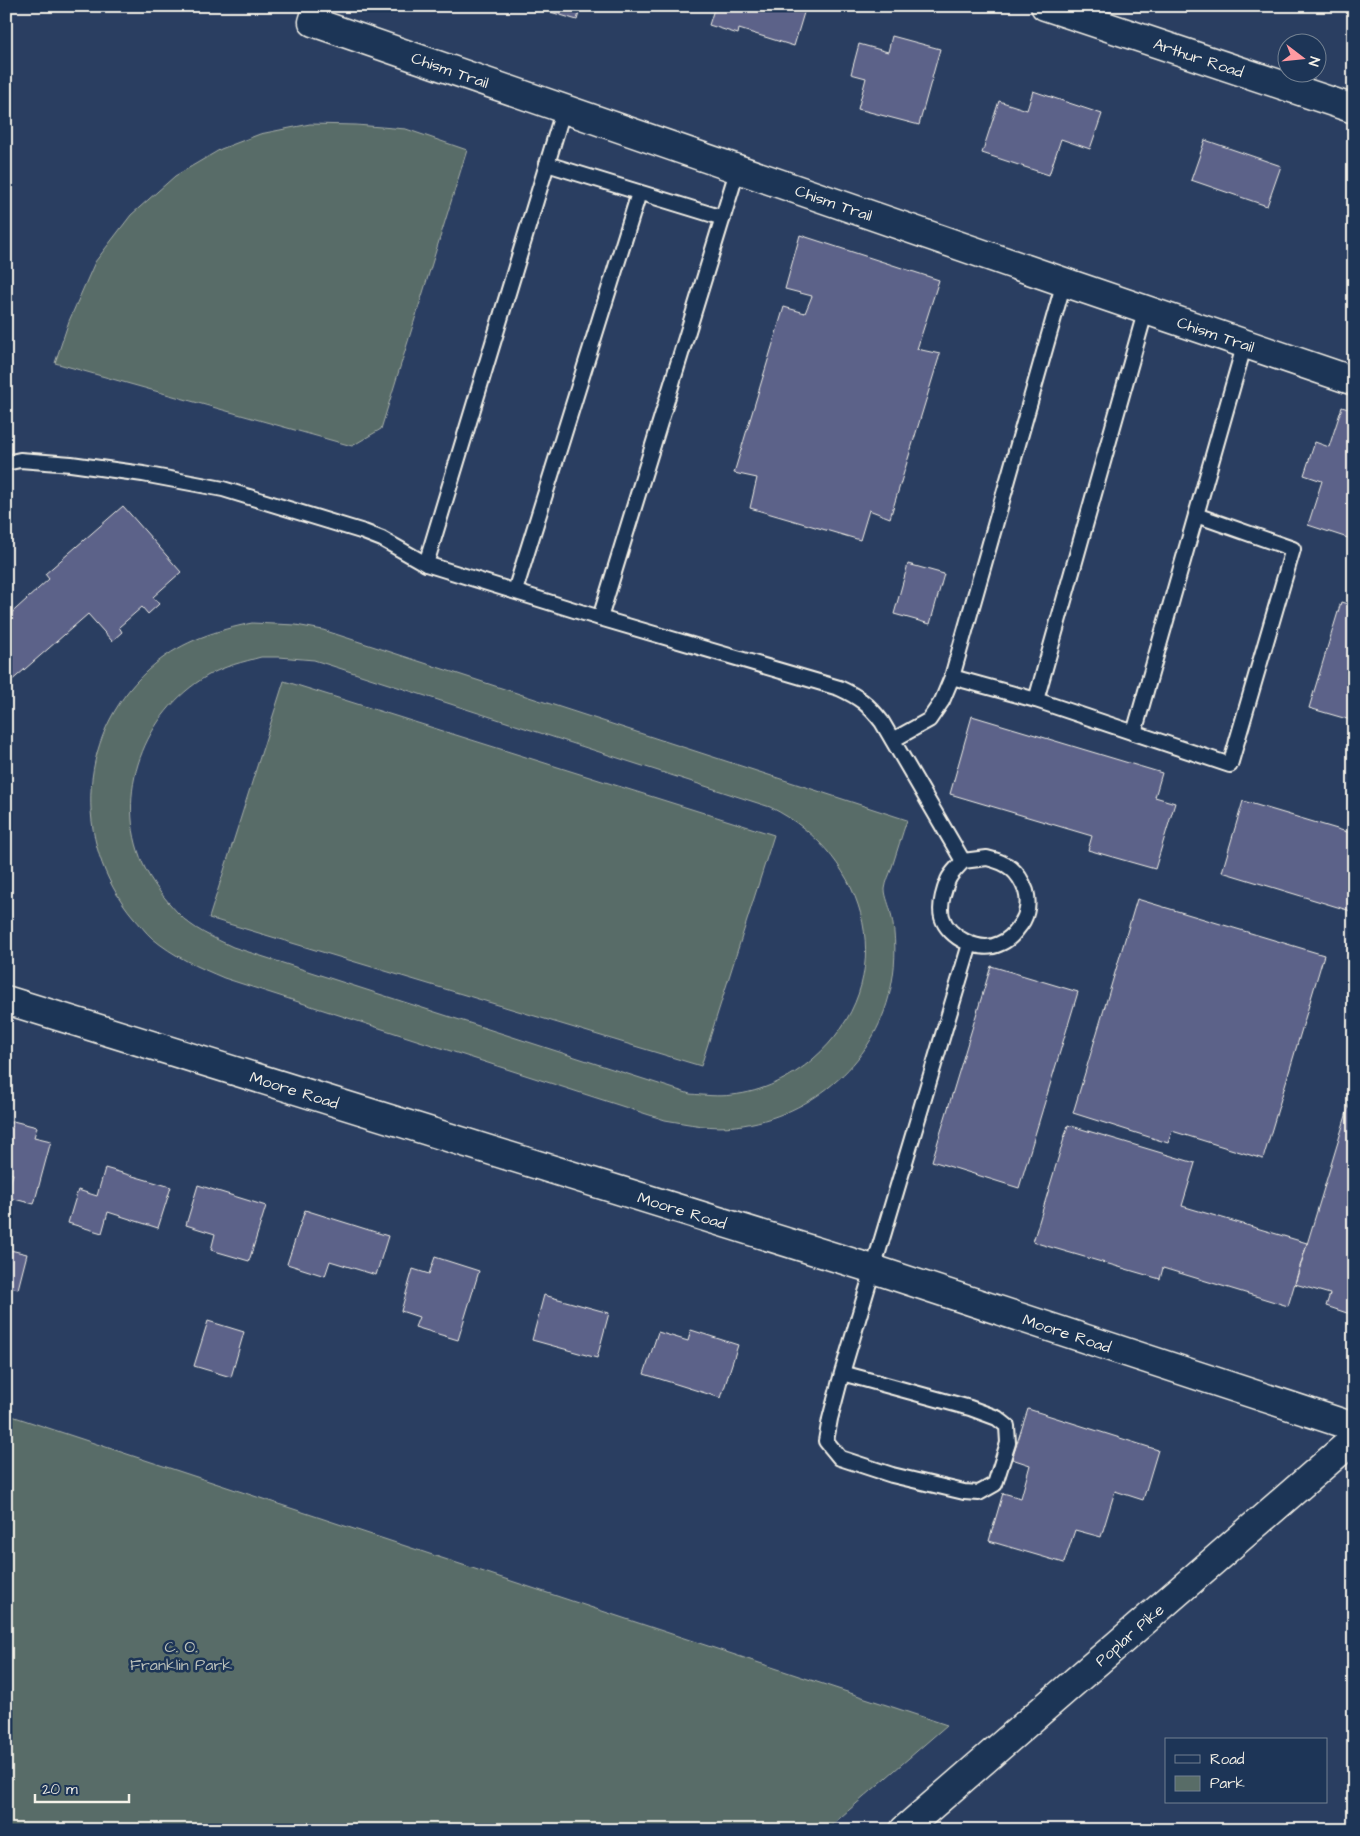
<svg xmlns="http://www.w3.org/2000/svg" width="1360" height="1836" font-family="'Architects Daughter',sans-serif">
	<style>
		.green { fill: #586c67; stroke: #a6aea8; fill-rule: evenodd }
		.building { fill: #5c6289; stroke: #f4f1e8 }
		.lines { fill: none; stroke-linecap: round; stroke-linejoin: round }
		.service-casing { stroke: #f4f1e8; stroke-width: 18 }
		.minor-casing { stroke: #f4f1e8; stroke-width: 31 }
		.secondary-casing { stroke: #f4f1e8; stroke-width: 31 }
		.service { stroke: #1d3557; stroke-width: 14 }
		.minor { stroke: #1d3557; stroke-width: 28 }
		.secondary { stroke: #1d3557; stroke-width: 28 }
		.labels { text-anchor: middle; stroke-width: 5; stroke-linejoin: round; paint-order: stroke }
		.street-label { font-size: 16px; fill: #f4f1e8; stroke: #1d3557 }
		.park-label { font-size: 16px; fill: #bdc2bb; stroke: #1d3557 }
	</style>
	<rect width="100%" height="100%" fill="#2a3e61"/>
	<filter id="ink" filterUnits="userSpaceOnUse"><feTurbulence type="fractalNoise" baseFrequency=".02" numOctaves="2"/><feDisplacementMap in="SourceGraphic" scale="10" xChannelSelector="R" yChannelSelector="G"/><feConvolveMatrix kernelMatrix="1 2 1 2 8 2 1 2 1" color-interpolation-filters="sRGB"/></filter>
	<g filter="url(#ink)">
		<g class="green">
			<polygon points="310,124 356,125 406,129 467,150 381,429 352,446 55,363 69,321 95,262 131,215 175,176 221,149 260,134"/>
			<path d="M252,623L296,625L323,630L907,820C902,835 897,851 892,867C890,874 886,881 885,889C885,897 890,906 891,914C896,935 896,961 892,982C879,1060 813,1116 736,1126C712,1129 689,1124 665,1120L224,978C198,967 173,956 152,938C145,932 140,924 134,918C70,842 77,728 155,664C183,641 217,630 252,623ZM261,657H279L314,660L770,807C870,856 903,982 813,1059C791,1078 762,1092 732,1095C718,1097 704,1095 690,1094L233,947C214,938 192,929 178,913C165,899 151,882 143,864C113,794 144,713 207,676C224,666 243,662 261,657Z"/>
			<polygon points="284,681 774,835 701,1066 209,918"/>
			<polygon points="6,1414 947,1725 826,1830 6,1830"/>
		</g>
		<g class="building">
			<polygon points="545,6 581,6 577,20 544,10"/>
			<polygon points="715,6 756,8 756,6 806,6 794,46 739,29 738,34 709,25"/>
			<polygon points="892,36 940,49 919,125 858,109 866,78 851,74 859,44 888,52"/>
			<polygon points="1033,91 1102,114 1090,149 1061,139 1049,175 982,153 999,101 1027,110"/>
			<polygon points="1205,140 1281,166 1267,206 1191,180"/>
			<polygon points="800,235 939,280 917,349 940,354 890,518 869,510 860,540 750,508 757,478 734,473 784,307 805,313 812,296 785,289"/>
			<polygon points="1342,407 1354,411 1354,540 1308,525 1322,481 1304,475 1315,442 1329,447"/>
			<polygon points="123,506 181,572 153,597 159,604 148,614 142,607 119,627 122,632 112,641 88,614 9,683 6,680 6,618 49,579 45,574"/>
			<polygon points="908,564 944,574 930,624 894,614"/>
			<polygon points="1341,602 1354,606 1354,721 1309,708"/>
			<polygon points="972,716 1162,773 1155,797 1175,803 1155,869 1088,850 1092,836 950,794"/>
			<polygon points="1243,801 1354,834 1354,912 1222,872"/>
			<polygon points="1137,899 1324,955 1263,1159 1172,1131 1168,1143 1073,1113"/>
			<polygon points="991,966 1078,992 1019,1188 932,1161"/>
			<polygon points="1354,1089 1354,1301 1350,1314 1326,1306 1330,1294 1295,1284"/>
			<polygon points="13,1121 37,1127 34,1137 51,1141 34,1204 6,1197 13,1174 6,1172 6,1127 11,1128"/>
			<polygon points="1068,1125 1195,1163 1182,1206 1307,1243 1288,1306 1163,1268 1160,1279 1033,1242"/>
			<polygon points="105,1168 171,1187 158,1228 108,1212 102,1233 68,1223 78,1190 97,1196"/>
			<polygon points="198,1185 266,1206 249,1261 211,1250 215,1234 186,1225"/>
			<polygon points="305,1210 388,1236 376,1275 330,1261 325,1276 287,1264"/>
			<polygon points="6,1249 27,1254 18,1289 6,1286"/>
			<polygon points="435,1257 479,1271 458,1340 415,1327 419,1317 401,1311 413,1269 429,1274"/>
			<polygon points="544,1295 609,1313 597,1358 532,1340"/>
			<polygon points="208,1321 244,1332 231,1377 194,1366"/>
			<polygon points="691,1330 738,1345 721,1398 644,1374 658,1332 688,1341"/>
			<polygon points="1028,1409 1158,1450 1143,1500 1115,1491 1101,1537 1075,1530 1064,1563 989,1541 1003,1493 1021,1498 1030,1465 1012,1459"/>
		</g>
		<g class="lines">
			<defs>
				<g id="service">
					<polyline points="547,164 723,218"/>
					<path d="M6,463L20,460L71,464L143,474L223,489L364,532L382,539L426,564L600,618L839,688C859,697 868,704 882,722L963,861"/>
					<polyline points="426,564 564,108"/>
					<polyline points="515,591 639,193"/>
					<polyline points="600,618 738,168"/>
					<polyline points="952,677 1064,282"/>
					<polyline points="1036,700 1146,309"/>
					<polyline points="1134,733 1245,343"/>
					<polyline points="893,740 929,720 942,701 952,677 1036,700 1230,765 1293,549 1196,515"/>
					<path d="M987,858C1008,863 1018,870 1026,891C1029,901 1028,914 1021,924C1015,932 1010,940 999,944C980,953 948,938 942,917C939,906 944,890 948,880C951,873 958,867 963,861Z"/>
					<polyline points="842,1373 970,1408 997,1418 1007,1426 1008,1443 995,1484 979,1493 964,1492 892,1475 840,1458 826,1441 830,1419 842,1373 970,944"/>
				</g>
				<g id="minor">
					<path id="s1" d="M318,6L313,22L1064,282L1354,381"/>
					<path id="s2" d="M1045,6L1354,109"/>
					<path id="s3" d="M6,1000L873,1269L1354,1427"/>
				</g>
				<g id="secondary">
					<path id="s4" d="M904,1830L1354,1439"/>
				</g>
			</defs>
			<use href="#service" class="service-casing"/>
			<use href="#minor" class="minor-casing"/>
			<use href="#secondary" class="secondary-casing"/>
			<use href="#service" class="service"/>
			<use href="#minor" class="minor"/>
			<use href="#secondary" class="secondary"/>
		</g>
	</g>
	<g class="labels">
		<g class="street-label">
			<text dy="6" stroke="none"><textPath href="#s2" startOffset="162">Arthur Road</textPath></text>
			<text dy="6" stroke="none"><textPath href="#s1" startOffset="162">Chism Trail</textPath></text>
			<text dy="6" stroke="none"><textPath href="#s1" startOffset="568">Chism Trail</textPath></text>
			<text dy="6" stroke="none"><textPath href="#s1" startOffset="972">Chism Trail</textPath></text>
			<text dy="6" stroke="none"><textPath href="#s3" startOffset="302">Moore Road</textPath></text>
			<text dy="6" stroke="none"><textPath href="#s3" startOffset="708">Moore Road</textPath></text>
			<text dy="6" stroke="none"><textPath href="#s3" startOffset="1112">Moore Road</textPath></text>
			<text dy="6" stroke="none"><textPath href="#s4" startOffset="298">Poplar Pike</textPath></text>
		</g>
		<g class="park-label">
			<text x="181" y="1652">C. O.<tspan x="181" dy="18">Franklin Park</tspan></text>
		</g>
	</g>
	<rect width="1360" height="1836" fill="none" stroke="#1d3557" stroke-width="25"/>
	<rect x="12" y="12" width="1335" height="1811" fill="none" stroke="#f4f1e8" stroke-width="2" filter="url(#ink)"/>
	<rect x="1165" y="1738" width="162" height="65" fill="#1d3557" stroke="#738091"/>
	<rect x="1175" y="1755" width="25" height="8" fill="#1d3557" stroke="#738091"/>
	<text x="1210" y="1764" font-size="15" fill="#f4f1e8">Road</text>
	<rect x="1175" y="1776" width="25" height="15" fill="#586c67" stroke="#738091"/>
	<text x="1210" y="1788" font-size="15" fill="#f4f1e8">Park</text>
	<g transform="translate(1302 58) rotate(106)"><circle r="24" fill="#1d3557" stroke="#738091"/>
	<path d="M0-4L9 19L0 12L-9 19Z" fill="#ff9aa2"/>
	<text y="-8" font-size="14" font-weight="bold" text-anchor="middle" fill="#f4f1e8">N</text>
	</g>
	<path d="M35 1794v8h94v-8" fill="none" stroke="#f4f1e8" stroke-width="2.5"/>
	<text x="42" y="1794" font-size="15" fill="#f4f1e8" stroke="#1d3557" stroke-width="4" paint-order="stroke">20 m</text>
</svg>
